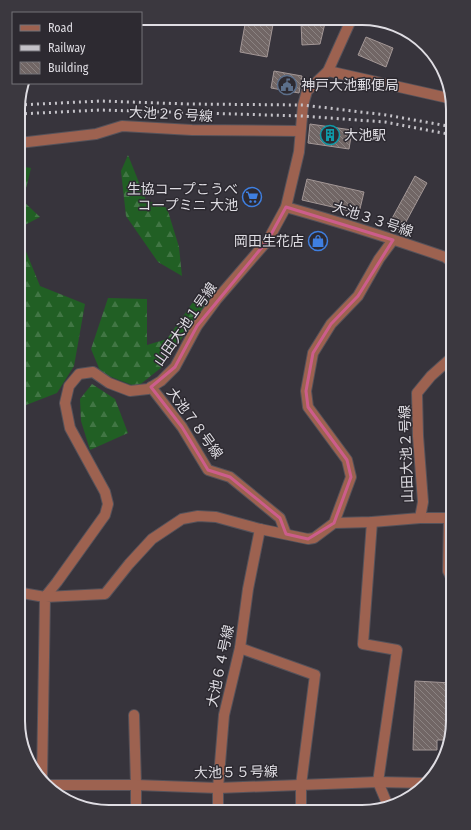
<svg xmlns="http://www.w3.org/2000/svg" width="471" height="830" font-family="'Fira Sans Condensed','Noto Sans JP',sans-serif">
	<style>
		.forest { fill: url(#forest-firs) }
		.building { fill: url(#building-back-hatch); stroke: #a39796 }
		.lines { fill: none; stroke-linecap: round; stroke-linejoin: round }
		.minor-casing { stroke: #55525a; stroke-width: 12 }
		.minor { stroke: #9d6250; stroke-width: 10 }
		.rail { stroke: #c4c2c8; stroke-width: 3; stroke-dasharray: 2 4; stroke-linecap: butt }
		.marked { fill: none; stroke: #cc5d8b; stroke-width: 3; stroke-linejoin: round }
		.labels { text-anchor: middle; stroke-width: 3; stroke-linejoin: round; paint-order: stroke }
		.poi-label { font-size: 14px; fill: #dfdde3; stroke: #2d2a31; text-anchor: start }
		.street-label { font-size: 14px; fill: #dfdde3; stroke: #2d2a31 }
		.rim { fill: none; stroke: #dfdde3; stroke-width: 2 }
	</style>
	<defs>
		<pattern id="forest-firs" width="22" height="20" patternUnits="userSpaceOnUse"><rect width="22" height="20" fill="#215f24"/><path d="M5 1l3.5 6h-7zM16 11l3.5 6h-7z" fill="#417644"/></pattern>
		<pattern id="building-back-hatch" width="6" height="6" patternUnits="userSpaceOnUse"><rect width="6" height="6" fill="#716665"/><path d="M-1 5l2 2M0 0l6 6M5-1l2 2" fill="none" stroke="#8b8382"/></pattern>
	</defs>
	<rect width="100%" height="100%" fill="#37343c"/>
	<g class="forest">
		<polygon points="128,155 146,200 167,208 179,247 182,276 158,262 126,216 121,171"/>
		<polygon points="19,166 31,168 23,201 40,217 21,227 25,249 40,286 85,304 74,366 57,393 21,407"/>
		<polygon points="198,295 209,299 162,367 137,387 101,373 91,349 108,298 147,299 147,345 167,339"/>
		<polygon points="92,384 115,399 128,433 90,450 81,421 80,399"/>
	</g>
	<g class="building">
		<polygon points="246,19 274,19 267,57 240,52"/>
		<polygon points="301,22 325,23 320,44 302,45"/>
		<polygon points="366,37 393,48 386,67 358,55"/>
		<polygon points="274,71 302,76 299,93 271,88"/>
		<polygon points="310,124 352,130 349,149 308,143"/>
		<polygon points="415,176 427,183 401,231 389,224"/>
		<polygon points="307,179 364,192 359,213 302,200"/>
		<polygon points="415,681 452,683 453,727 448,740 437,740 437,750 413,750"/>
	</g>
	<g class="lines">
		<defs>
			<g id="minor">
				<polyline points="328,71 448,98"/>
				<polyline points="19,143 96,134 122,126 192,130 300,131"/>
				<path d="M286,207C340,222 393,239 445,257L449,260"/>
				<polyline points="151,387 182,427 208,470 230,477 280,518 286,534"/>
				<polyline points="449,517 448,571 452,579"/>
				<polyline points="420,518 451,518"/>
				<polyline points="372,522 363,644 397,650 378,782 386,801 386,807"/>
				<polyline points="334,523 351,477 347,460 308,407 306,391 313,353 331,324 358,296 379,259 393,240"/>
				<polyline points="22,593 45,597 57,582 105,515 108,504 105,492 70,428 65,403 69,386 79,374 93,372 109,383 130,391 148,389 161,381 175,367 197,326 217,299 268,240 286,207 299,152 303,105 307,91 328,71 351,20"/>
				<polyline points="240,648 315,675 301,785 301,808"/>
				<polyline points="134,715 136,785 136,811"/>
				<polyline points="42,779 45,597 105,594 129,564 152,539 182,519 198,516 216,517 260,529 308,539 314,538 334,523 372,522 420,518 423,502 418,436 417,393 431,376 450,359"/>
				<polyline points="46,785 136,785 218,788 378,782 425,783"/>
				<polyline points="218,810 218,788 224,715 240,648 248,589 260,529"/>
			</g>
		</defs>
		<use href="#minor" class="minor-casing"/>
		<use href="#minor" class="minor"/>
		<g class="rail">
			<polyline points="19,105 101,101 188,104 303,105 386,115 448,126"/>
			<polyline points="19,114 100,110 302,116 385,122 448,134"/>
		</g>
	</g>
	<path class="marked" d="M286,207L393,240L358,296L331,324L313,353L306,391L308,407L347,460L351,477L334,523L308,539L286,534L280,518L230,477L208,470L182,427L151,387L175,367L197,326L268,240Z"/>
	<defs>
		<symbol id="civic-ring" viewBox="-11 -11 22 22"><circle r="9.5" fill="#2d2a31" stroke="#5c6f8a" stroke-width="1.5"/><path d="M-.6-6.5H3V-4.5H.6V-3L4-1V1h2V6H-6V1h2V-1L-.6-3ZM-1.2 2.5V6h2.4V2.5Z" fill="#5c6f8a"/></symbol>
		<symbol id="building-ring" viewBox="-11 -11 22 22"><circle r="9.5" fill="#2d2a31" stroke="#0f9aa8" stroke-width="1.5"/><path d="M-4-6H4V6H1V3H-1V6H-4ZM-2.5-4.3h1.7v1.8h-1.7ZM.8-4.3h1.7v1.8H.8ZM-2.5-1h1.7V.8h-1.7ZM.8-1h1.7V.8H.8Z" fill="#0f9aa8"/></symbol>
		<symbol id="supermarket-ring" viewBox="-11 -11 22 22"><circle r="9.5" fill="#2d2a31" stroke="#3f7fe0" stroke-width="1.5"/><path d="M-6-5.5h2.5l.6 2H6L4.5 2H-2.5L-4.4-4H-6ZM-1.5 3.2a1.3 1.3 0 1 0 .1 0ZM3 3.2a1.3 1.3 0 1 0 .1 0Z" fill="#3f7fe0"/></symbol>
		<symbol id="shop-ring" viewBox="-11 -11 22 22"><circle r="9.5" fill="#2d2a31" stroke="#3f7fe0" stroke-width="1.5"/><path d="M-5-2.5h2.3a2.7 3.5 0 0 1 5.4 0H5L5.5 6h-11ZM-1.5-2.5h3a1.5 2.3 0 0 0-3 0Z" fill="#3f7fe0"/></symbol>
	</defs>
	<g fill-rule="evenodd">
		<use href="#civic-ring" x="276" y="74" width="22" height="22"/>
		<use href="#building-ring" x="319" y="124" width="22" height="22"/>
		<use href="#supermarket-ring" x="241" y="186" width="22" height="22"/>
		<use href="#shop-ring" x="307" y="230" width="22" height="22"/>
	</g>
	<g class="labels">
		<g class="poi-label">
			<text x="301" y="90">神戸大池郵便局</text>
			<text x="344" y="140">大池駅</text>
			<text x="238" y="194" text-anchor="end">生協コープこうべ<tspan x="238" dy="16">コープミニ 大池</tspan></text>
			<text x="304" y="246" text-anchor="end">岡田生花店</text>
		</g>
		<g class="street-label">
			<text transform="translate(171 114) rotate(3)" y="5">大池２６号線</text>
			<text transform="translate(373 219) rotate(18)" y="5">大池３３号線</text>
			<text transform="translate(185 324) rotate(-55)" y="5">山田大池１号線</text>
			<text transform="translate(195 423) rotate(54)" y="5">大池７８号線</text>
			<text transform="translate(406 454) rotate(-92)" y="5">山田大池２号線</text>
			<text transform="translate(220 666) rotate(-78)" y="5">大池６４号線</text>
			<text transform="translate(236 772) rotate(-1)" y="5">大池５５号線</text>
		</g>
	</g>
	<path d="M0 0H471V830H0ZM109 25H362A84 84 0 0 1 446 109V721A84 84 0 0 1 362 805H109A84 84 0 0 1 25 721V109A84 84 0 0 1 109 25Z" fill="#3b383f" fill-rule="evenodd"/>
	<path class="rim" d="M109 25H362A84 84 0 0 1 446 109V721A84 84 0 0 1 362 805H109A84 84 0 0 1 25 721V109A84 84 0 0 1 109 25Z"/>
	<rect x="12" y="12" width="130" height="72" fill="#2d2a31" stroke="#747278"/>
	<rect x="20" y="25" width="20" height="6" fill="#9d6250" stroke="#747278"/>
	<text x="48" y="32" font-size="12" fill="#dfdde3">Road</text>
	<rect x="20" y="45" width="20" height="6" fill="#c4c2c8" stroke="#747278"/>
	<text x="48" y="52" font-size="12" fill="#dfdde3">Railway</text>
	<rect x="20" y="62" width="20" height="12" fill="url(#building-back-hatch)" stroke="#747278"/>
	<text x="48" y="72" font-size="12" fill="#dfdde3">Building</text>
</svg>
